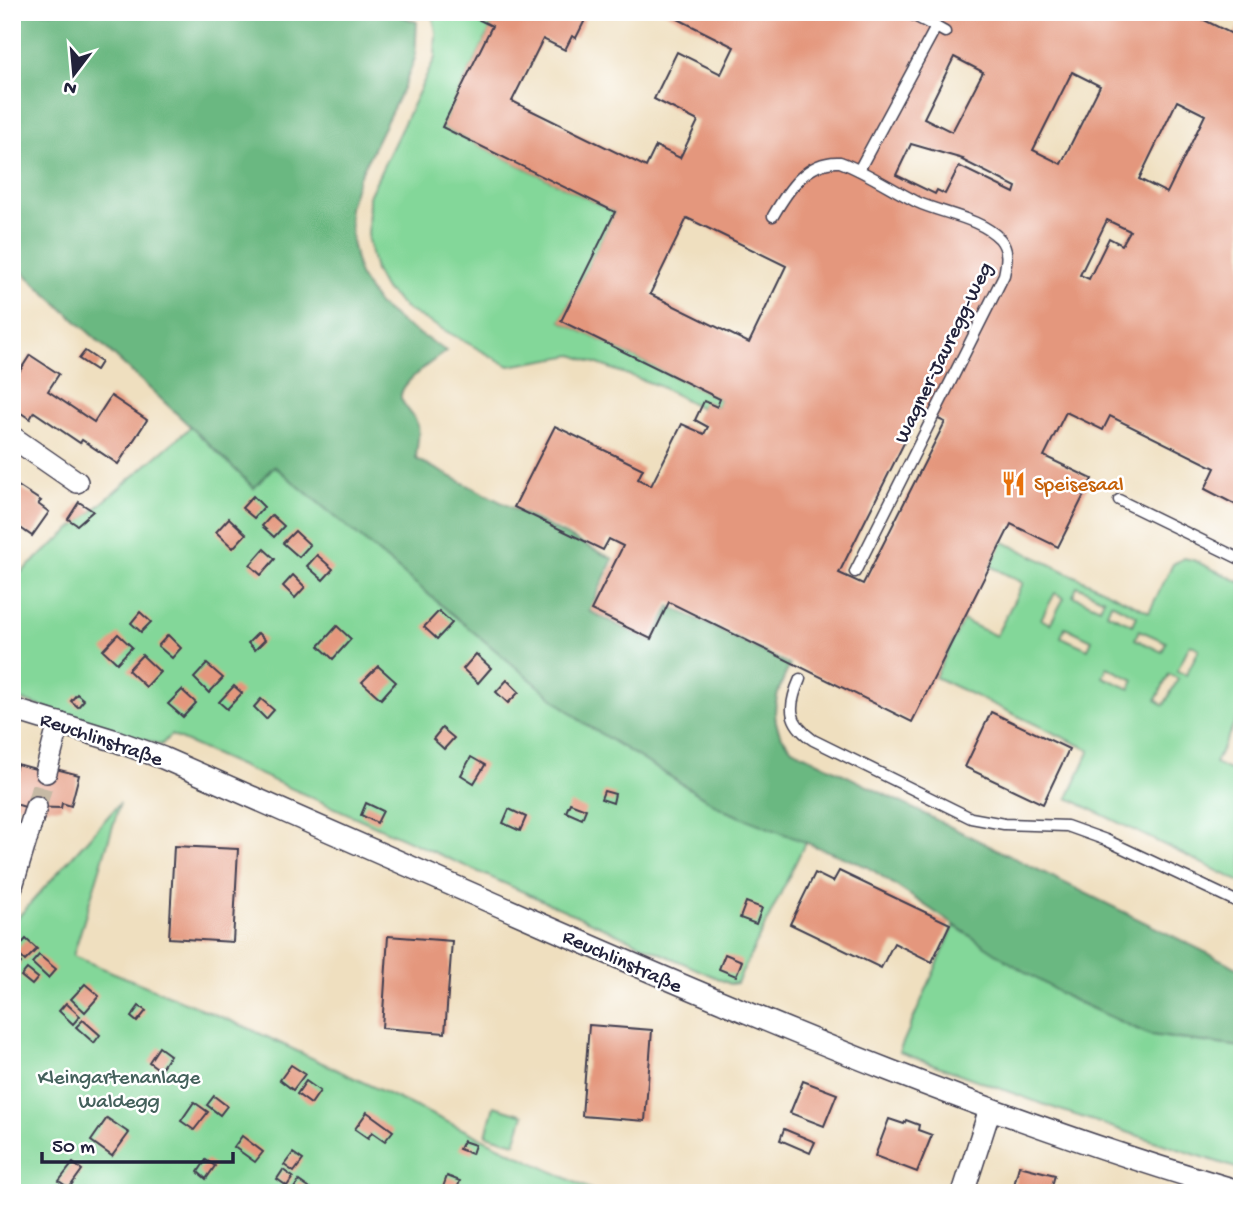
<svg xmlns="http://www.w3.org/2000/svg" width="1254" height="1205" font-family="'Gochi Hand',sans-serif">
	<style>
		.green { fill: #83d799; stroke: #527c6a; stroke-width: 2; fill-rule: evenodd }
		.forest { fill: #6ab881; stroke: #466d5e; stroke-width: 2 }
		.building { fill: #e4977d; fill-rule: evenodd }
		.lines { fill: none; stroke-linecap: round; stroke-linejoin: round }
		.street-tunnel { stroke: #c6b9a5; stroke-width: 21; stroke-dasharray: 21 10; stroke-linecap: butt }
		.lane-casing { stroke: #413e4f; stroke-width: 13 }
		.street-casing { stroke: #413e4f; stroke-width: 24 }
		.lane { stroke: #fff; stroke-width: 10 }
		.street { stroke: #fff; stroke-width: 21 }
		.labels { text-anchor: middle; stroke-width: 5; stroke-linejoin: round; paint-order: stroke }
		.street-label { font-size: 21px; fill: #22223b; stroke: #fff }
		.food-label { font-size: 21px; fill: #c56008; stroke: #fff; text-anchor: start }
		.park-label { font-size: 21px; fill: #44615c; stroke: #fff }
	</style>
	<rect width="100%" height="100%" fill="#fff"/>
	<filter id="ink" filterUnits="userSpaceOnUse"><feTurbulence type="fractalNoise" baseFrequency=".0143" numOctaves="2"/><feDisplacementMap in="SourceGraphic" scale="14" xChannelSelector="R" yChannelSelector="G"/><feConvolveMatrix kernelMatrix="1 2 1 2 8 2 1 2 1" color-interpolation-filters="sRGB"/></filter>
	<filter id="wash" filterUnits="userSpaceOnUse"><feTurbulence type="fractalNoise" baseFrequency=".00686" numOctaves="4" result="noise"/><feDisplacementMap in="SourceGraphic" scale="28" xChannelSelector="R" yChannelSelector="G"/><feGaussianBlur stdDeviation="1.57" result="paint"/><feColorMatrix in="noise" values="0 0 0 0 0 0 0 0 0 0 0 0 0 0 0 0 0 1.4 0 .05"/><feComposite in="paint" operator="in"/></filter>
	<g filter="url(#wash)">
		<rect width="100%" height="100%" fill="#efdfbf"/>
		<g class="green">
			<polygon points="432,12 463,12 492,26 442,127 615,212 561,321 720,399 717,407 705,401 701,408 659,386 573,355 509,366 406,309 384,288 375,271 368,240 369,196 435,58 436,32"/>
			<polygon points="192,426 254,488 274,465 582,722 726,811 806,841 737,983 730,984 171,735 161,745 12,697 12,580"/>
			<path d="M1002,541L1149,612L1173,564L1184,558L1193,560L1242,583V708L1215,763L1242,776V883L1068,798L1090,750L935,677L963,620L996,636L1023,583L990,566ZM1077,586L1104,599L1100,608L1073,596ZM1055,593L1064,598L1050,624L1041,619ZM1111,603L1137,616L1133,625L1107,613ZM1065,627L1092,640L1088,649L1061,637ZM1139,630L1166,642L1162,652L1135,639ZM1190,644L1199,649L1186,675L1177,671ZM1107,667L1134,680L1130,689L1103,677ZM1169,674L1178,679L1164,705L1156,700Z"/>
			<polygon points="120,803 73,956 248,1028 598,1193 12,1193 12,924"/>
			<polygon points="954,926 1067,997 1150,1035 1242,1047 1242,1170 1051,1107 899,1052"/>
			<polygon points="494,1106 524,1115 515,1143 486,1135"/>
		</g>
		<path class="forest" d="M12,12H391L417,22L415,58L405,84L358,179L349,208L352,241L359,275L378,304L402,323L446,351C435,360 398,383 401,398C404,408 415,415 418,426C420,436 416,449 416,459L613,559L589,611L652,642L670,606L790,665C780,685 769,708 779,731C781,737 788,744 792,749L1242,970V1047L1150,1035L1067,997L1012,964L868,867L726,811L582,722L274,466L254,488C176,410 93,337 12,262Z"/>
		<g id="blocks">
			<g class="building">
				<path d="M463,12H584L581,18L585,20L576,38L572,36L565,50L543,39L512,101L646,167L656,146L680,158L698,121L654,99L677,52L721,74L734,47L664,12H1195L1194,15L1234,35L1242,20V292L1237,301L1242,304V508L1205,489L1215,468L1110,416L1103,430L1066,412L1044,456L1092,479L1058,547L1011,524L912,722L669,602L651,639L591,610L623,546L609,539L603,550L514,507L555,426L643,469L638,479L651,486L682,424L704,434L708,427L695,420L704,401L717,407L720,399L561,321L615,212L442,127L492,26ZM954,57L983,72L952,132L924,118ZM1072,72L1100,86L1061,164L1033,150ZM1177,101L1205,115L1167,193L1139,179ZM911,144L963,159L962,160L1016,187L1014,193L959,166L945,194L937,190L935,194L896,175ZM687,218L786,266L749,343L650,294ZM1107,220L1130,231L1122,245L1109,238L1089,279L1080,275ZM920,411L945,422L863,584L839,573Z"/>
				<polygon points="85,351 101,362 96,370 79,359"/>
				<polygon points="30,355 59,374 48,391 94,422 111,396 147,420 118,464 82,440 80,443 34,412 30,419 12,407 12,383"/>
				<polygon points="12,482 41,501 38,504 49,512 32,536 12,522"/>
				<polygon points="253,496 264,507 254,518 242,508"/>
				<polygon points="79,502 93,511 77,525 68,519"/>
				<polygon points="272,515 284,526 274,537 262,526"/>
				<polygon points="229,518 246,534 233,548 216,532"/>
				<polygon points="295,531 310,545 299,557 283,543"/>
				<polygon points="264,549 275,559 261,575 250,565"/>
				<polygon points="317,555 333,569 323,580 307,566"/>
				<polygon points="293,575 305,587 295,598 283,586"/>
				<polygon points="439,611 452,623 437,639 424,627"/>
				<polygon points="140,612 151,622 141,632 131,623"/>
				<polygon points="337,626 351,639 333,659 319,646"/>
				<polygon points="258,633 265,640 255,650 248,643"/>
				<polygon points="118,634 132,647 117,663 103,650"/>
				<polygon points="168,635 181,648 172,658 158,646"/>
				<polygon points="476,654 491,668 478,683 463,669"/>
				<polygon points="142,655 160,672 146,687 128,670"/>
				<polygon points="207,664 223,678 209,693 194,678"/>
				<polygon points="378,666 396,682 381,699 362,682"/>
				<polygon points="507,680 519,692 508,703 496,692"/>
				<polygon points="234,686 242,693 227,709 219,702"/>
				<polygon points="182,690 196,703 183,717 168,704"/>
				<polygon points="77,694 84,700 78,707 71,701"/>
				<polygon points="261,699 274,710 266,719 254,707"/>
				<polygon points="991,712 1069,749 1043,804 965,767"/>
				<polygon points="442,728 454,738 444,749 433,739"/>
				<polygon points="471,757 485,765 474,783 461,775"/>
				<polygon points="17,764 54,774 56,769 79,775 71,806 62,803 61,808 25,807 12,803 12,769 15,770"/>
				<polygon points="604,791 615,794 613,803 601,799"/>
				<polygon points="366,803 383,811 377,823 361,815"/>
				<polygon points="570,803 586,809 582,819 566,812"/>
				<polygon points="509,809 526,817 520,831 503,823"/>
				<polygon points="174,846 238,849 233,942 169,938"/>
				<polygon points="839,871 950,924 932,962 894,943 881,968 790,924 815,873 833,882"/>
				<polygon points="746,902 762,908 756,924 740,918"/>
				<polygon points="388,936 452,941 445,1033 382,1028"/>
				<polygon points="26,939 37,949 25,961 15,951"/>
				<polygon points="725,954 742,961 736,976 719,969"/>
				<polygon points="12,955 21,963 12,973"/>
				<polygon points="39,955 56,969 48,978 32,963"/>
				<polygon points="27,969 38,978 32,985 21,976"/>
				<polygon points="85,984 99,996 85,1012 71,999"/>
				<polygon points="66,1003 80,1016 73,1024 59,1011"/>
				<polygon points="139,1006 146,1011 137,1022 131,1017"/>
				<polygon points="83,1020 100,1035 94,1043 76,1027"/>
				<polygon points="589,1025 652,1030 645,1121 582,1116"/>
				<polygon points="159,1047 170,1055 160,1070 149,1062"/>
				<polygon points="291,1065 305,1074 293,1090 280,1080"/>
				<polygon points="306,1081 320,1091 311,1104 297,1094"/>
				<polygon points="803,1081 837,1094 824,1126 790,1113"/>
				<polygon points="214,1096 227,1106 220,1115 207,1105"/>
				<polygon points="194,1102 208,1112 194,1130 181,1121"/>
				<polygon points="367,1112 393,1131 385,1141 372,1132 368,1138 355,1129"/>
				<polygon points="107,1118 129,1133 112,1156 91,1141"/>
				<polygon points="889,1119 904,1124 906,1120 919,1125 918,1130 932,1135 917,1172 875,1156"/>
				<polygon points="784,1129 815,1142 810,1153 780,1140"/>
				<polygon points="242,1136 263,1152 255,1162 234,1147"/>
				<polygon points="463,1141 475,1145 472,1154 459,1149"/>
				<polygon points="293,1153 303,1160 294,1172 284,1165"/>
				<polygon points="206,1160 215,1166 206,1179 198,1172"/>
				<polygon points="73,1163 82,1170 69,1188 59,1181"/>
				<polygon points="1019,1166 1055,1175 1050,1193 1012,1193"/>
				<polygon points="283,1170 293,1177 287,1186 277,1179"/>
				<polygon points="447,1176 460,1181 456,1191 443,1187"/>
				<polygon points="299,1181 316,1193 292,1191"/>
			</g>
		</g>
	</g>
	<g filter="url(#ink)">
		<use href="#blocks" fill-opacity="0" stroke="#413e4f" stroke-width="2"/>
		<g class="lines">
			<polyline class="street-tunnel" points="36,807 46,772"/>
			<defs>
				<g id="lane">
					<polyline points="907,12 936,27"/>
					<polyline points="859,170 936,27 945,32"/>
					<path d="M773,216C788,190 807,160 840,162C867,172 891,189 917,202C940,213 981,218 1000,239C1009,250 1007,261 1004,275L855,572"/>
					<polyline points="1119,500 1242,560"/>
					<path d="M800,679C788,706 787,722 813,740L971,818L1004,824L1067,826L1106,840L1242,904"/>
				</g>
				<g id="street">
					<polyline points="12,437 77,482"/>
					<path d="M12,709L113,740L163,758C290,814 417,869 543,925C772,1025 1001,1122 1242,1192"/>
					<polyline points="46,772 59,723"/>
					<polyline points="12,886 36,807"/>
					<polyline points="963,1193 990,1109"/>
				</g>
			</defs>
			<use href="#lane" class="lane-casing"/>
			<use href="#street" class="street-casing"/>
			<use href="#lane" class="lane"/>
			<use href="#street" class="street"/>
		</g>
	</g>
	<defs>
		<symbol id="restaurant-bare" viewBox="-9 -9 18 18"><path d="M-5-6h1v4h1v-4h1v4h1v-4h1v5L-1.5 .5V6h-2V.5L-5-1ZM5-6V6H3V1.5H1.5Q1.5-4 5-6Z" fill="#e8710a" stroke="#fff" stroke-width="2.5" paint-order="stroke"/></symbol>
	</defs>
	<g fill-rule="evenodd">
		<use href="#restaurant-bare" x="996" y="466" width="35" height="35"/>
	</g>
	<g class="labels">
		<g class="street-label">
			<text transform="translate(942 352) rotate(-64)" y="7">Wagner-Jauregg-Weg</text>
			<text transform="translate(102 738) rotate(19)" y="7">Reuchlinstraße</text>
			<text transform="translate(623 960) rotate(24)" y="7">Reuchlinstraße</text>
		</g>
		<g class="food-label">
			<text x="1034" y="490">Speisesaal</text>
		</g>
		<g class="park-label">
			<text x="119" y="1083">Kleingartenanlage<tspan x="119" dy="24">Waldegg</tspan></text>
		</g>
	</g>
	<rect width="1254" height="1205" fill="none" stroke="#fff" stroke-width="42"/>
	<g transform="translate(74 74) rotate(196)" stroke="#ffffff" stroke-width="5" paint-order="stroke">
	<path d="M0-5L12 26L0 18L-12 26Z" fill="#22223b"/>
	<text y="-10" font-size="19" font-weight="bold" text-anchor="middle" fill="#22223b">N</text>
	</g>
	<path d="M42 1152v10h191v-10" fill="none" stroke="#22223b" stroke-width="3.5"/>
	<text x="52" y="1152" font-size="21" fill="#22223b" stroke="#ffffff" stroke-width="5" paint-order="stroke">50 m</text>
</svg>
